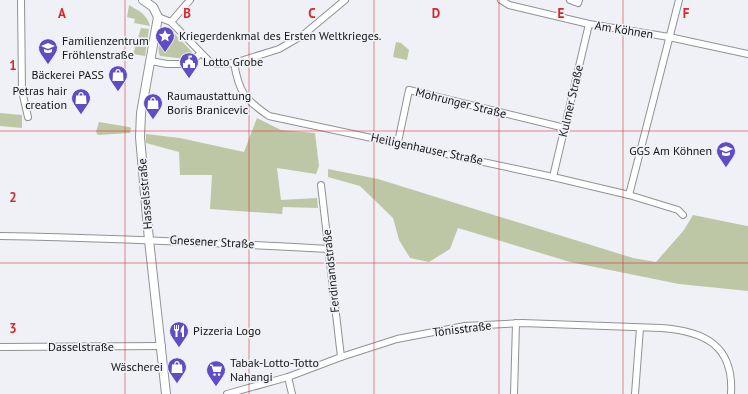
<svg xmlns="http://www.w3.org/2000/svg" width="748" height="394" font-family="'PT Sans',sans-serif">
	<style>
		.green { fill: #bec7a5 }
		.lines { fill: none; stroke-linecap: round; stroke-linejoin: round }
		.minor-casing { stroke: #909296; stroke-width: 8 }
		.tertiary-casing { stroke: #909296; stroke-width: 10 }
		.minor { stroke: #fff; stroke-width: 6 }
		.tertiary { stroke: #fff; stroke-width: 8 }
		.grid { fill: none; stroke: #d62828; stroke-width: 1; stroke-opacity: 0.55 }
		.labels { text-anchor: middle; stroke-width: 3.5; stroke-linejoin: round; paint-order: stroke }
		.street-label { font-size: 12px; fill: #131415; stroke: #eff1f6 }
		.poi-label { font-size: 12px; fill: #131415; stroke: #eff1f6; text-anchor: start }
		.grid-label { font-size: 13px; text-anchor: middle; font-weight: bold; fill: #d62828; stroke: #eff1f6; stroke-width: 3.5; stroke-linejoin: round; paint-order: stroke }
	</style>
	<rect width="100%" height="100%" fill="#eff1f6"/>
	<g class="green">
		<path d="M129,5C139,11 147,14 150,26L134,23L135,19L127,17Z"/>
		<polygon points="141,28 149,29 145,56 133,54"/>
		<path d="M169,31L173,32L192,52L190,57L186,59L160,56C156,49 161,33 169,31Z"/>
		<polygon points="396,42 401,43 409,50 407,60 393,57"/>
		<polygon points="0,113 22,115 22,128 0,126"/>
		<polygon points="257,118 281,130 315,133 319,166 316,174 277,168 281,200 317,198 318,208 283,207 282,214 210,209 212,175 180,175 179,152 146,143 146,134 180,138 244,152"/>
		<polygon points="99,122 129,127 131,128 130,133 98,135 96,132"/>
		<polygon points="328,169 378,179 633,258 656,262 684,230 693,215 742,225 748,226 748,291 679,284 570,262 458,228 450,249 429,262 410,258 399,240 393,218 360,186 328,177"/>
	</g>
	<g class="lines">
		<defs>
			<g id="minor">
				<polyline points="21,0 22,91 28,117"/>
				<polyline points="501,0 509,5 589,24 669,37 748,54"/>
				<polyline points="570,0 578,3 579,0"/>
				<path d="M158,17L171,22L210,62L218,64L234,63C239,92 244,99 269,116L553,177L629,195L678,210L683,215"/>
				<polyline points="171,22 190,0"/>
				<polyline points="151,61 167,64 188,64 200,54"/>
				<polyline points="234,63 279,49 303,35 345,0"/>
				<polyline points="398,142 409,90 565,128"/>
				<polyline points="553,177 589,24"/>
				<polyline points="321,185 341,357"/>
				<polyline points="629,195 679,0"/>
				<path d="M0,236C110,238 219,243 328,249"/>
				<polyline points="0,347 162,346"/>
				<polyline points="288,377 292,394"/>
				<path d="M227,394L288,377L341,357L397,339L465,326L522,323L661,328C704,331 734,345 731,394"/>
				<polyline points="514,394 516,323"/>
				<polyline points="635,394 640,328"/>
			</g>
			<polyline id="tertiary" points="143,0 153,7 158,17 141,113 140,137 149,240 166,394"/>
		</defs>
		<use href="#minor" class="minor-casing"/>
		<use href="#tertiary" class="tertiary-casing"/>
		<use href="#minor" class="minor"/>
		<use href="#tertiary" class="tertiary"/>
	</g>
	<path class="grid" d="M125,0V394M249,0V394M374,0V394M499,0V394M623,0V394M0,131H748M0,263H748"/>
	<defs>
		<symbol id="sight-pin" viewBox="-11 -11 22 30"><path d="M0 17L-7.5 6A9.5 9.5 0 1 1 7.5 6Z" fill="#604cc5" stroke="#eff1f6"/><path d="M0-6L1.8-2.2L6-1.7L2.9 1.2L3.7 5.4L0 3.3L-3.7 5.4L-2.9 1.2L-6-1.7L-1.8-2.2Z" fill="#fff"/></symbol>
		<symbol id="school-pin" viewBox="-11 -11 22 30"><path d="M0 17L-7.5 6A9.5 9.5 0 1 1 7.5 6Z" fill="#604cc5" stroke="#eff1f6"/><path d="M0-5L7-2L0 1L-7-2ZM-4 1L0 2.5L4 1V4Q0 6-4 4Z" fill="#fff"/></symbol>
		<symbol id="civic-pin" viewBox="-11 -11 22 30"><path d="M0 17L-7.5 6A9.5 9.5 0 1 1 7.5 6Z" fill="#604cc5" stroke="#eff1f6"/><path d="M-.6-6.5H3V-4.5H.6V-3L4-1V1h2V6H-6V1h2V-1L-.6-3ZM-1.2 2.5V6h2.4V2.5Z" fill="#fff"/></symbol>
		<symbol id="shop-pin" viewBox="-11 -11 22 30"><path d="M0 17L-7.5 6A9.5 9.5 0 1 1 7.5 6Z" fill="#604cc5" stroke="#eff1f6"/><path d="M-5-2.5h2.3a2.7 3.5 0 0 1 5.4 0H5L5.5 6h-11ZM-1.5-2.5h3a1.5 2.3 0 0 0-3 0Z" fill="#fff"/></symbol>
		<symbol id="restaurant-pin" viewBox="-11 -11 22 30"><path d="M0 17L-7.5 6A9.5 9.5 0 1 1 7.5 6Z" fill="#604cc5" stroke="#eff1f6"/><path d="M-5-6h1v4h1v-4h1v4h1v-4h1v5L-1.5 .5V6h-2V.5L-5-1ZM5-6V6H3V1.5H1.5Q1.5-4 5-6Z" fill="#fff"/></symbol>
		<symbol id="supermarket-pin" viewBox="-11 -11 22 30"><path d="M0 17L-7.5 6A9.5 9.5 0 1 1 7.5 6Z" fill="#604cc5" stroke="#eff1f6"/><path d="M-6-5.5h2.5l.6 2H6L4.5 2H-2.5L-4.4-4H-6ZM-1.5 3.2a1.3 1.3 0 1 0 .1 0ZM3 3.2a1.3 1.3 0 1 0 .1 0Z" fill="#fff"/></symbol>
	</defs>
	<g fill-rule="evenodd">
		<use href="#sight-pin" x="154" y="25" width="22" height="30"/>
		<use href="#school-pin" x="37" y="37" width="22" height="30"/>
		<use href="#civic-pin" x="178" y="51" width="22" height="30"/>
		<use href="#shop-pin" x="107" y="64" width="22" height="30"/>
		<use href="#shop-pin" x="70" y="87" width="22" height="30"/>
		<use href="#shop-pin" x="142" y="92" width="22" height="30"/>
		<use href="#school-pin" x="715" y="140" width="22" height="30"/>
		<use href="#restaurant-pin" x="168" y="320" width="22" height="30"/>
		<use href="#shop-pin" x="166" y="356" width="22" height="30"/>
		<use href="#supermarket-pin" x="205" y="359" width="22" height="30"/>
	</g>
	<g class="labels">
		<g class="street-label">
			<text transform="translate(624 30) rotate(9)" y="4">Am Köhnen</text>
			<text transform="translate(571 101) rotate(-77)" y="4">Kulmer Straße</text>
			<text transform="translate(461 103) rotate(14)" y="4">Mohrunger Straße</text>
			<text transform="translate(427 149) rotate(12)" y="4">Heiligenhauser Straße</text>
			<text transform="translate(145 194) rotate(-95)" y="4">Hasselsstraße</text>
			<text transform="translate(212 242) rotate(3)" y="4">Gnesener Straße</text>
			<text transform="translate(331 271) rotate(-96)" y="4">Ferdinandstraße</text>
			<text transform="translate(462 329) rotate(-7)" y="4">Tönisstraße</text>
			<text x="81" y="351">Dasselstraße</text>
		</g>
		<g class="poi-label">
			<text x="179" y="40">Kriegerdenkmal des Ersten Weltkrieges.</text>
			<text x="62" y="45">Familienzentrum<tspan x="62" dy="14">Fröhlenstraße</tspan></text>
			<text x="203" y="66">Lotto Grobe</text>
			<text x="104" y="79" text-anchor="end">Bäckerei PASS</text>
			<text x="67" y="95" text-anchor="end">Petras hair<tspan x="67" dy="14">creation</tspan></text>
			<text x="167" y="100">Raumaustattung<tspan x="167" dy="14">Boris Branicevic</tspan></text>
			<text x="712" y="155" text-anchor="end">GGS Am Köhnen</text>
			<text x="193" y="335">Pizzeria Logo</text>
			<text x="230" y="367">Tabak-Lotto-Totto<tspan x="230" dy="14">Nahangi</tspan></text>
			<text x="163" y="371" text-anchor="end">Wäscherei</text>
		</g>
	</g>
	<g class="grid-label">
		<text x="62" y="18">A</text>
		<text x="187" y="18">B</text>
		<text x="312" y="18">C</text>
		<text x="436" y="18">D</text>
		<text x="561" y="18">E</text>
		<text x="686" y="18">F</text>
		<text x="13" y="70">1</text>
		<text x="13" y="202">2</text>
		<text x="13" y="333">3</text>
	</g>
</svg>
